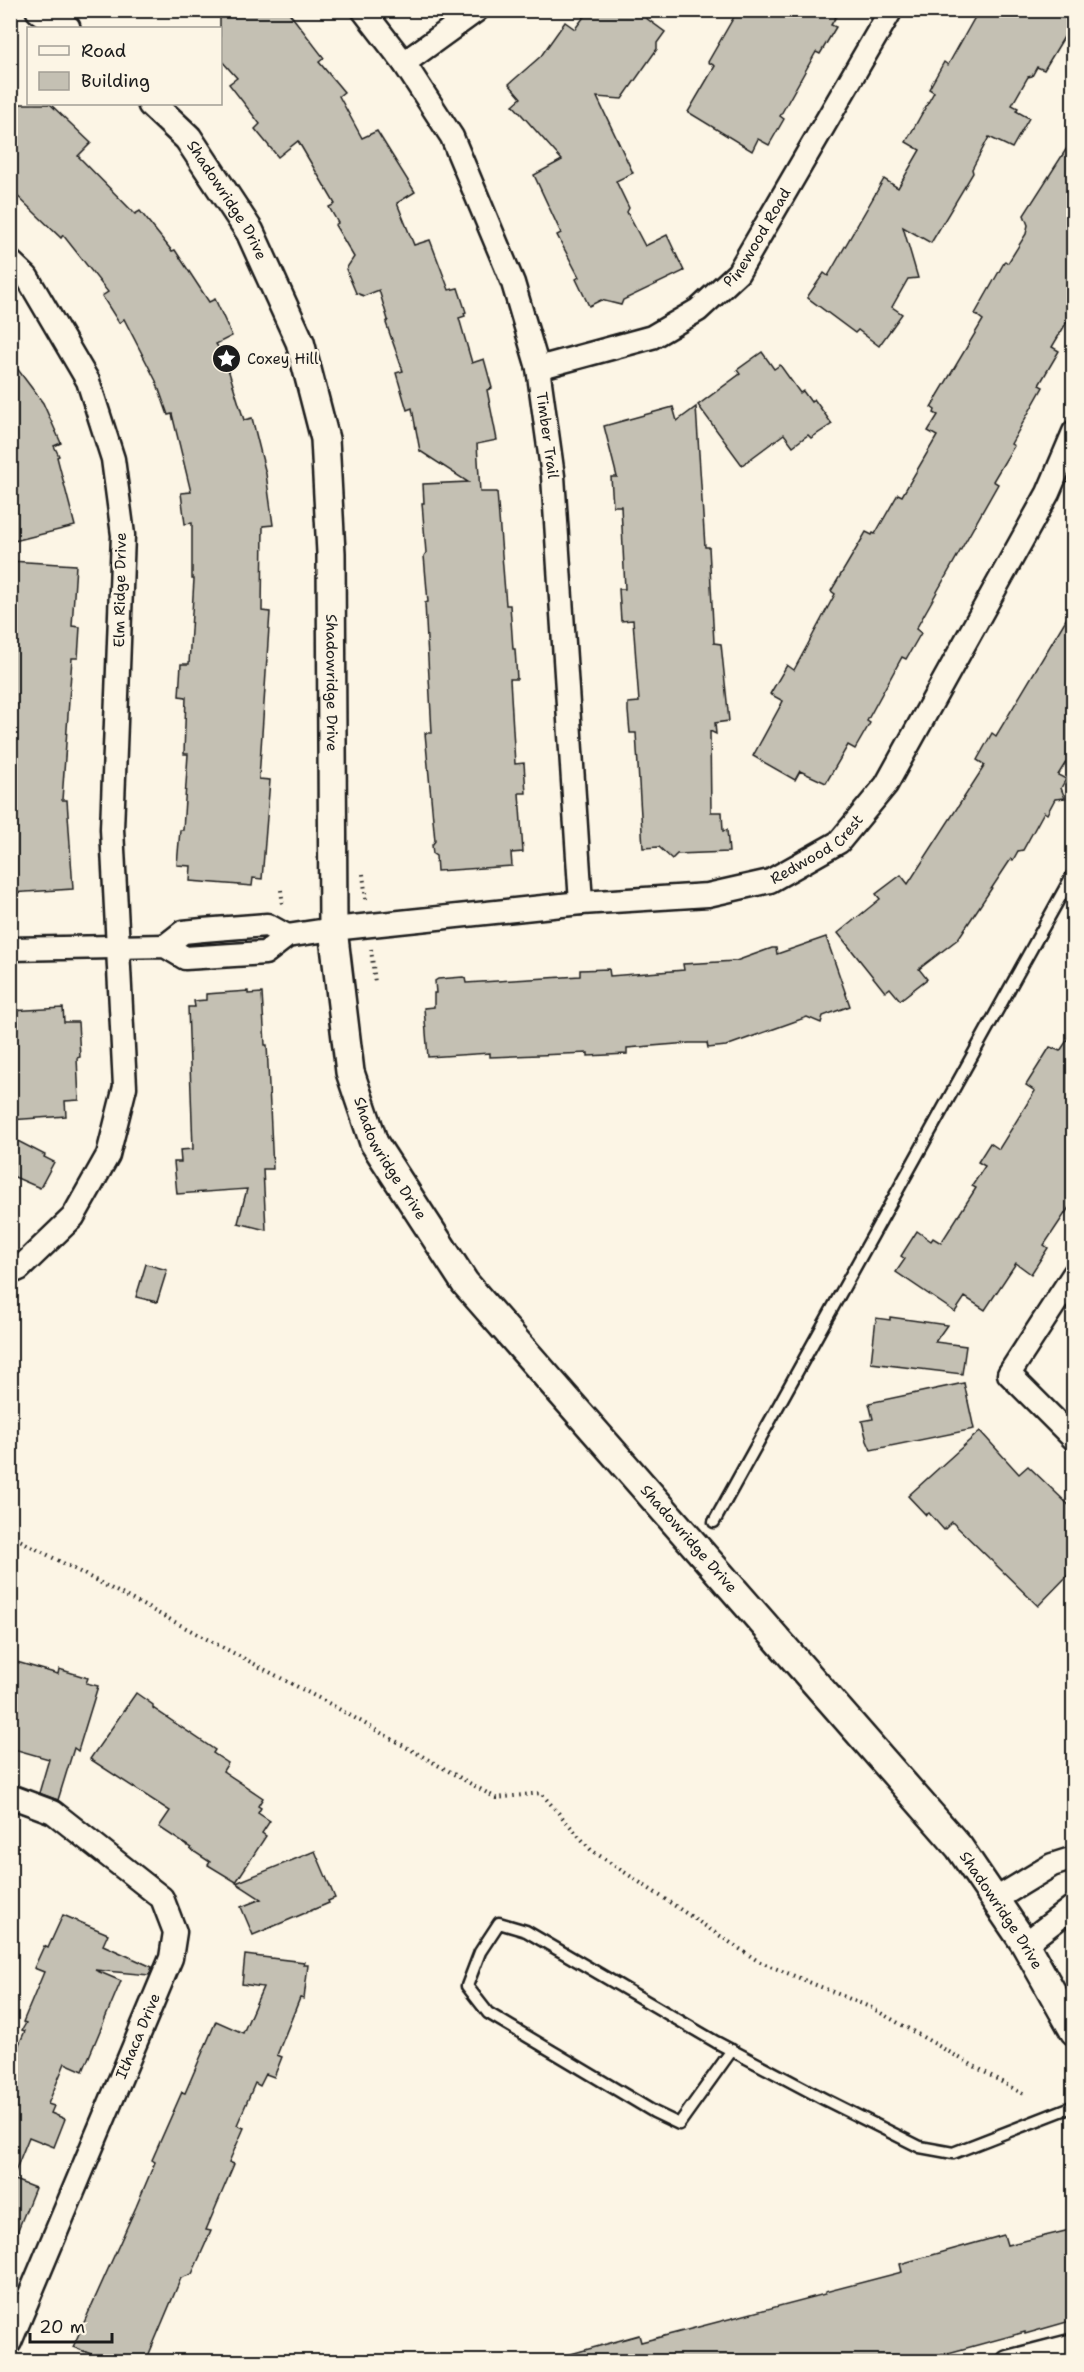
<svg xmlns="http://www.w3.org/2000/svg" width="1084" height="2372" font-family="'Shantell Sans',sans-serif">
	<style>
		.building { fill: #c4c0b3; stroke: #1c1c1c; stroke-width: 1.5 }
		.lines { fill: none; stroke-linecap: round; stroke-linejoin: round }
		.service-casing { stroke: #1c1c1c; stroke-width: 15 }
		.minor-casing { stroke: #1c1c1c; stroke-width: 27 }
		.tertiary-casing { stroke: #1c1c1c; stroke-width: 32 }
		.path { stroke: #1c1c1c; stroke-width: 4; stroke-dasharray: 1.5 4.5; stroke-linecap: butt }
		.service { stroke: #fcf5e5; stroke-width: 10 }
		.minor { stroke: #fcf5e5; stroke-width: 22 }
		.tertiary { stroke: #fcf5e5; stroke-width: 27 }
		.labels { text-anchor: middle; stroke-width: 5; stroke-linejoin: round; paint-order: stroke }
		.street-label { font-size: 15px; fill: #1c1c1c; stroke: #fcf5e5 }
		.poi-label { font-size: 15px; fill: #1c1c1c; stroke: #fcf5e5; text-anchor: start }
	</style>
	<rect width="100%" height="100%" fill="#fcf5e5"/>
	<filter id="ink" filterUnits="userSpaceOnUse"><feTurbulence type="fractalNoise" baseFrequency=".0167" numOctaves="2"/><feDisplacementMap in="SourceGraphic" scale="12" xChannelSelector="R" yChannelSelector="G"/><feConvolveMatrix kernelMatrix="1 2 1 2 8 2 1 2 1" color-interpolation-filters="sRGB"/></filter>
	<g filter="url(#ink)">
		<g class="building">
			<polygon points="220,10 287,10 324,58 319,62 344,92 339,96 362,138 377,131 415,192 397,203 414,245 430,240 449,290 458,288 466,312 464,313 465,316 459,318 472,363 484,359 492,388 487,390 497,440 477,444 480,492 497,492 506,605 510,605 513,649 515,649 517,679 510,679 515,764 524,763 526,793 519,793 523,852 511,853 512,866 437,871 436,856 433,854 432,845 435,841 425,733 432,733 425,603 428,602 424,556 426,553 422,503 424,503 423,484 468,482 420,451 412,408 407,410 396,373 403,371 386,323 388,320 379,290 364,296 356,293 346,269 354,257 335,225 338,223 329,207 335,204 298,141 278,157 255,129 260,124 229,84 237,78 220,59"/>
			<polygon points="589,10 635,10 665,32 657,43 657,49 622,99 597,97 633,173 616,181 629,208 627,212 645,246 667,235 684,271 623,300 621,305 601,300 589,306 576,279 579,277 557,235 561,233 534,175 562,160 513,105 521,98 509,84 541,56 565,22 575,29"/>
			<polygon points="738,10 840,10 831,25 836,27 820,54 816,52 780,116 784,119 769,145 758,139 752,151 688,112 715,66 708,62"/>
			<polygon points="979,10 1074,10 1074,31 1067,32 1044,70 1037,67 1032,76 1028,77 1012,105 1018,108 1016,111 1029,118 1012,148 989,137 972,169 973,173 931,243 903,227 918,278 908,279 892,307 902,314 879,346 858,330 855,333 808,298 808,296 824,273 828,276 884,179 898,188 920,150 906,142 934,92 929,89 944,62 948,65"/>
			<polygon points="10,104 50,104 91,143 78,156 135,214 140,211 172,251 175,250 209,302 215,299 232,336 216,344 224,356 244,420 252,418 266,474 273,525 263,526 262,611 270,612 259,779 270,780 262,879 253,878 252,886 190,881 191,866 177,865 180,830 183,830 188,754 184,754 186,697 179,696 181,664 189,664 194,579 192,579 192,523 185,524 181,493 191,492 172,414 168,415 156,381 124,319 119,323 102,296 108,292 63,235 61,238 10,189"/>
			<polygon points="1074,137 1074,310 1052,347 1059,351 1039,385 1043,387 1011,444 1014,446 993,481 998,484 916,629 921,633 906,659 902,657 867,721 870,723 855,749 848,745 826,783 800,771 795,780 753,756 783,701 770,694 787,665 794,670 835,594 831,591 862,539 866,532 872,535 873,533 875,534 898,494 902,496 937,436 928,431 938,415 934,413 935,410 931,407 983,320 975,314 1005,261 1008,263 1026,234 1028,225 1024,215"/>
			<polygon points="762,352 774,369 780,365 800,393 803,391 811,402 814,399 832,424 811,438 808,435 793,446 784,434 742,465 698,405 740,374 737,370"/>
			<polygon points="10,359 43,403 61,443 54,446 59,456 57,457 75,526 10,542"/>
			<polygon points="673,407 677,421 696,407 705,547 709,547 714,643 721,644 729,721 715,723 716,734 710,731 711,812 722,812 723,831 727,830 729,852 677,854 672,859 659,847 643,848 636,733 630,733 628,711 628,703 639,702 633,620 621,621 619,589 625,589 621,506 613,506 611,477 617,477 604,426"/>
			<polygon points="10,561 76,565 72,626 80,627 78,658 72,658 62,800 67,800 73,889 10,893"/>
			<polygon points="1074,606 1074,749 1058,775 1066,779 1061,788 1065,798 1055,799 1047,814 1044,812 1023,850 1018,851 1013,860 1011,859 958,939 919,969 927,979 900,1000 890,988 885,992 838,933 880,899 876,894 901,875 908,884 985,765 977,760 992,733 996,736"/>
			<polygon points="826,937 850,1006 823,1016 821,1023 807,1017 726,1046 708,1048 707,1043 689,1043 627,1048 627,1054 588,1056 588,1053 490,1057 490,1053 428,1057 424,1008 434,1007 434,993 436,993 435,981 438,979 463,977 465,978 466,983 580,976 580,970 609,969 610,976 684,970 683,964 736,961 772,948 776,948 777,954"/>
			<polygon points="248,991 248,994 262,993 265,1045 267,1045 273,1169 263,1169 266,1230 238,1223 247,1189 177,1194 174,1162 181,1162 180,1150 193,1149 188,1007 195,1007 194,1001 206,1000 206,994"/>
			<polygon points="63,1008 64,1022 78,1022 80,1057 77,1058 79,1100 65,1101 66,1116 10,1120 10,1011"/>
			<polygon points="1074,1030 1074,1200 1044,1245 1048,1248 1031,1274 1016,1263 985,1310 965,1297 955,1312 896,1272 905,1259 901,1256 917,1231 931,1241 933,1238 941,1243 976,1188 972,1186 985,1166 978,1162 990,1143 999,1149 1035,1091 1026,1085 1050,1047 1060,1051"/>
			<polygon points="10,1137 45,1155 44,1157 54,1162 40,1188 10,1175"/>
			<polygon points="146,1264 167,1270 157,1302 136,1297"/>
			<polygon points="890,1317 947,1325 935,1342 966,1346 962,1374 871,1363 876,1318 890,1320"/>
			<polygon points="964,1383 974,1429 871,1450 867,1441 862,1421 873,1419 869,1403"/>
			<polygon points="980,1431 1019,1474 1028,1466 1074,1510 1074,1569 1038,1606 952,1522 944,1530 929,1513 926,1515 908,1496"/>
			<polygon points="10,1660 58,1674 59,1669 88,1678 86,1683 98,1686 78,1751 74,1748 58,1800 39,1793 49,1759 10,1748"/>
			<polygon points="136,1693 153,1705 153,1708 215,1750 213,1753 228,1763 223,1771 263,1798 258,1806 261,1808 258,1813 270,1821 262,1833 266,1836 236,1882 208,1865 210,1862 190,1849 191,1848 159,1827 170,1811 90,1759"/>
			<polygon points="315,1851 335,1898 328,1901 329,1903 253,1935 241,1907 261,1899 236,1883"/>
			<polygon points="63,1915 108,1934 103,1945 152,1967 149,1975 95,1970 121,1981 83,2071 65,2063 48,2104 54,2106 51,2113 65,2119 54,2147 29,2137 12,2179 35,2188 11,2247 10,2064 25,2031 22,2030 26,2023 23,2022 44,1972 34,1968 44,1946 48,1948"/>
			<polygon points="245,1955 304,1962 303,1965 308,1965 304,1999 300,1998 277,2055 282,2057 274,2077 266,2074 260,2086 255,2083 237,2125 244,2128 229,2162 234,2164 206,2230 211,2231 192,2274 181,2278 146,2361 94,2361 96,2356 73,2347 136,2207 155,2162 152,2160 182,2092 185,2093 216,2021 243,2033 263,1987 242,1984"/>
			<polygon points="1074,2229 1074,2320 1025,2334 1025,2332 919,2361 568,2361 567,2355 639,2335 641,2342 825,2294 825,2292 902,2272 900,2264 1004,2235 1007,2245"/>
		</g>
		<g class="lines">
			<defs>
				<g id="service">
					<polyline points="714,1522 1074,872"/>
					<polyline points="732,2050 679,2124 654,2112 488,2013 467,1986 480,1952 499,1923 526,1931 716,2042 824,2099 920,2147 953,2153 1074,2106"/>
				</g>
				<g id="minor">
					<path id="s1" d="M363,10L404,63L452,137L513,283L538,368L553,476L581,903"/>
					<polyline points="404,63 477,10"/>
					<polyline points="10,261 27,277 88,381 113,459 123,535 112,829 125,1087 108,1155 73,1217 19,1269 10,1273"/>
					<path id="s2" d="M538,368L652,337L698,310L738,273L891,10"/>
					<polyline points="165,946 183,932 203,930 267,925 287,936"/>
					<path id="s3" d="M10,949L165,946L185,958L265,953L287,936L333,929L581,903L708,895L770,881L839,842L886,785L1048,493L1074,432"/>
					<polyline points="1074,1274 1009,1374 1074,1439"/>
					<polyline points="10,1796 53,1812 162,1898 175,1932 171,1958 10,2342"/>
					<polyline points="996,1899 1052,1865 1074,1858"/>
					<polyline points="1025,1944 1074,1906"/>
					<polyline points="1008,2362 1074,2345"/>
				</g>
				<g id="tertiary">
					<polyline points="40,10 66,28"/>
					<path id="s4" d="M152,104L188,138L250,232L300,342L325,439L331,553L333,929L350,1072L374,1143L465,1283L959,1847L1025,1944L1074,2031"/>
				</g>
			</defs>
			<use href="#service" class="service-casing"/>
			<use href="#minor" class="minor-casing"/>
			<use href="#tertiary" class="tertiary-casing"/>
			<g class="path">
				<polyline points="363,874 366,900"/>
				<polyline points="281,890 283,905"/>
				<polyline points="371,949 375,983"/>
				<polyline points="10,1535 330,1704 496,1798 541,1793 591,1850 758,1961 872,2008 1023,2094"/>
			</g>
			<use href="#service" class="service"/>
			<use href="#minor" class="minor"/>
			<use href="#tertiary" class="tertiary"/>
		</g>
	</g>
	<defs>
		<symbol id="sight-disc" viewBox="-11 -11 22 22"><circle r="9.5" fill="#1c1c1c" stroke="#fcf5e5"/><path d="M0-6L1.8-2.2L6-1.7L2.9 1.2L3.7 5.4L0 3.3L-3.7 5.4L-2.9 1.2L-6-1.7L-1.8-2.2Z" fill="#fff"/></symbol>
	</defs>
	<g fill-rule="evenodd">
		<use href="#sight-disc" x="210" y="342" width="33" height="33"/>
	</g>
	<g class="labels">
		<g class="street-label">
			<text dy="5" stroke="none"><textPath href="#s4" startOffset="123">Shadowridge Drive</textPath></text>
			<text dy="5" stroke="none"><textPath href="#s2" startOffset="266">Pinewood Road</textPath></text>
			<text dy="5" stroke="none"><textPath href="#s1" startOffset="470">Timber Trail</textPath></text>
			<text transform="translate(120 590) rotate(-89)" y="5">Elm Ridge Drive</text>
			<text dy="5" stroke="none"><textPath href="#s4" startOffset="627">Shadowridge Drive</textPath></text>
			<text dy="5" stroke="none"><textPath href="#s3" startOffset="830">Redwood Crest</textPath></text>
			<text dy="5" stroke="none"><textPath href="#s4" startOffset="1113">Shadowridge Drive</textPath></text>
			<text dy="5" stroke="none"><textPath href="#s4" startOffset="1599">Shadowridge Drive</textPath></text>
			<text dy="5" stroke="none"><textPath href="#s4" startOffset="2085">Shadowridge Drive</textPath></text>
			<text transform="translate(138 2036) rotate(-67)" y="5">Ithaca Drive</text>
		</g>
		<g class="poi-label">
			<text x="247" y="364">Coxey Hill</text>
		</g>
	</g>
	<rect width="1084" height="2372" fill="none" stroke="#fcf5e5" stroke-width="36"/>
	<rect x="18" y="18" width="1048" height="2336" fill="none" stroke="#1c1c1c" stroke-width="2" filter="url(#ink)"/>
	<rect x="27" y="27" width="195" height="78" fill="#fcf5e5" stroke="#a29e95" stroke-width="1.5"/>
	<rect x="39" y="46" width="30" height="9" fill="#fcf5e5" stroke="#a29e95" stroke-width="1.5"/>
	<text x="81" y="57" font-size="18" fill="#1c1c1c">Road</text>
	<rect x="39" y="72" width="30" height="18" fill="#c4c0b3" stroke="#a29e95" stroke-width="1.5"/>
	<text x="81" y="87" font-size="18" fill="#1c1c1c">Building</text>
	<path d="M30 2333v9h82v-9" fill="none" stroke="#1c1c1c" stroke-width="3"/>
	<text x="39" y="2333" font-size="18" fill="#1c1c1c" stroke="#fcf5e5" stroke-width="4.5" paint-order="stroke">20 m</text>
</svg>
